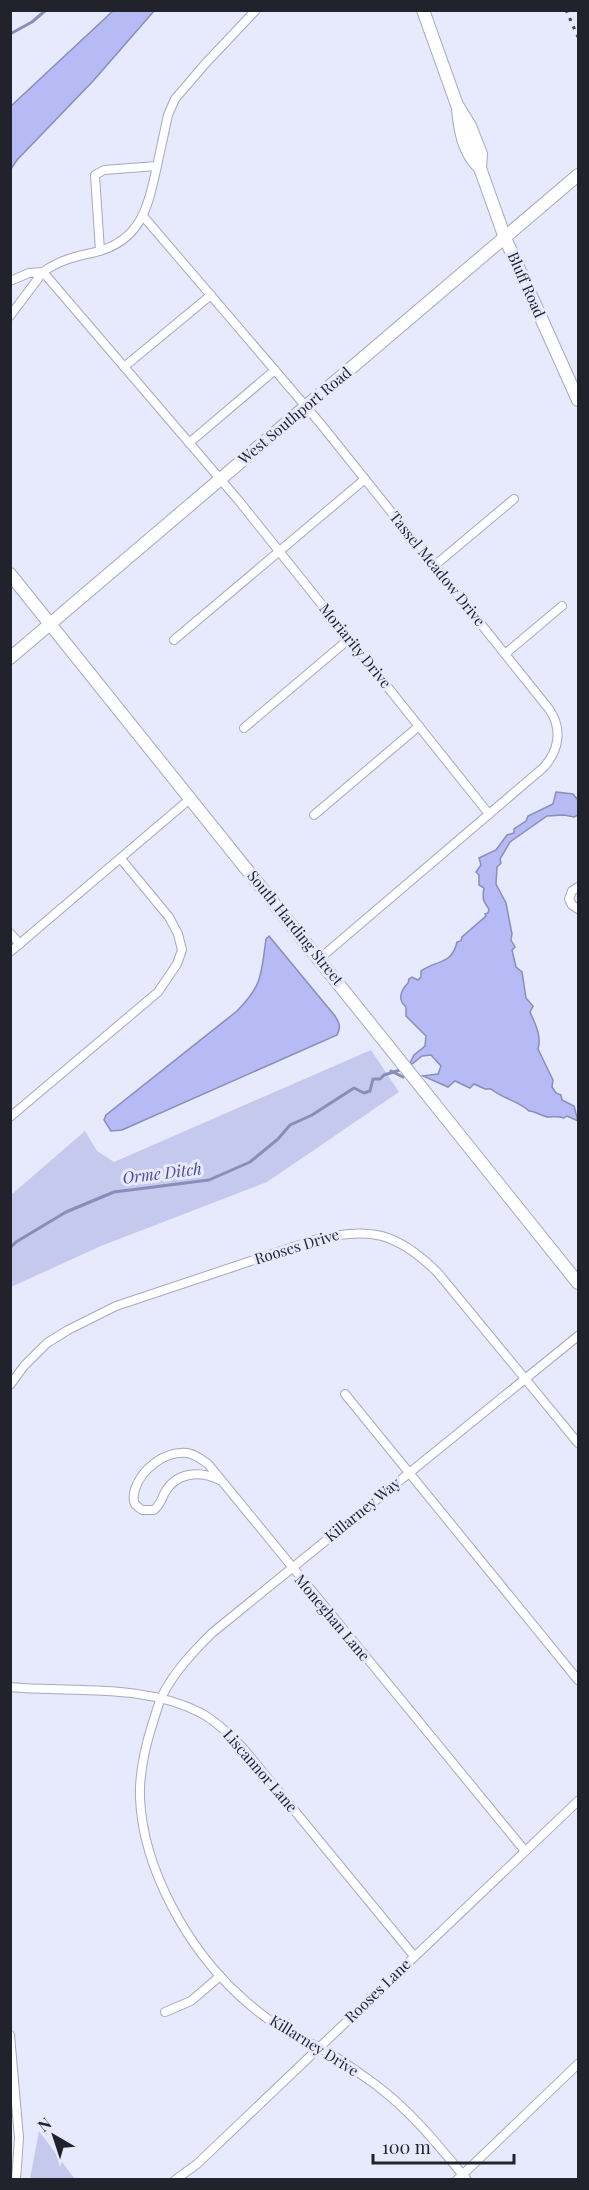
<svg xmlns="http://www.w3.org/2000/svg" width="589" height="2190" font-family="'Playfair Display',serif">
	<style>
		.green { fill: #c5c9ed }
		.water { fill: #b6bbf6; stroke: #898db9; stroke-width: 1.5 }
		.lines { fill: none; stroke-linecap: round; stroke-linejoin: round }
		.stream { stroke: #898db9; stroke-width: 3 }
		.street-casing { stroke: #a6a8bf; stroke-width: 10 }
		.secondary-casing { stroke: #a6a8bf; stroke-width: 14 }
		.street { stroke: #fff; stroke-width: 8 }
		.secondary { stroke: #fff; stroke-width: 12 }
		.rail { stroke: #444550; stroke-width: 3; stroke-dasharray: 3 6; stroke-linecap: butt }
		.labels { text-anchor: middle; stroke-width: 6; stroke-linejoin: round; paint-order: stroke }
		.street-label { font-size: 15px; fill: #21222b; stroke: #e7eafd }
		.water-label { font-size: 16px; font-style: italic; fill: #4b4b91; stroke: #e7eafd }
	</style>
	<rect width="100%" height="100%" fill="#e7eafd"/>
	<g class="green">
		<polygon points="371,1050 399,1092 267,1182 101,1246 11,1287 11,1195 85,1131 97,1151 114,1162"/>
		<polygon points="39,2131 74,2178 75,2179 30,2179"/>
	</g>
	<g class="water">
		<polygon points="114,10 154,11 94,80 17,160 11,169 11,106"/>
		<path d="M556,792L573,794L578,800V815L574,817L564,815L547,816L510,842L500,859L501,863L497,867L496,884L506,903L512,934L511,940L515,947L512,950L516,967L522,972L526,998L533,1006L530,1012C535,1023 542,1037 538,1049L553,1080L552,1087L556,1093L561,1095L562,1100L574,1106L578,1121L567,1116L564,1118C558,1116 555,1117 549,1117C542,1117 536,1111 529,1111C519,1101 503,1099 491,1089H485L474,1084L470,1088L455,1081L448,1087L423,1076L438,1074L441,1066L431,1055L422,1056L412,1064L410,1063L414,1055L425,1046L426,1036L406,1016V1007C397,1000 401,990 408,983L409,979L412,977L418,980L421,977V971C436,960 452,965 457,942L461,941L462,937L486,916L485,914L488,913L489,909C483,901 482,898 484,888L479,885V875L476,872L481,865L479,858L496,850L507,835L514,833V829L526,821L528,816L553,804Z"/>
		<path d="M269,936L335,1016C340,1024 341,1027 337,1035L122,1130L111,1131L104,1120L106,1115L237,1011C263,985 261,974 266,939Z"/>
	</g>
	<g class="lines">
		<g class="stream">
			<polyline points="10,34 32,22 46,10"/>
			<polyline points="391,1071 403,1077"/>
			<polyline points="10,1248 16,1242 66,1212 114,1192 209,1180 250,1162 278,1139 290,1125 312,1115 354,1088 364,1093 370,1091 373,1079 380,1079 384,1075 400,1070"/>
		</g>
		<defs>
			<g id="street">
				<path d="M157,166C148,206 142,240 96,252C77,256 59,260 43,272L239,501L489,814"/>
				<path d="M143,216L320,423L549,709C563,729 559,751 543,768L319,959"/>
				<polyline points="100,251 95,175 104,170 157,166 168,115 175,99 205,64 256,10"/>
				<polyline points="10,281 29,273 43,272 10,316"/>
				<polyline points="124,367 211,295"/>
				<polyline points="189,443 275,370"/>
				<polyline points="434,566 514,499"/>
				<polyline points="174,640 365,479"/>
				<polyline points="505,654 562,606"/>
				<polyline points="244,728 349,639"/>
				<polyline points="314,815 419,726"/>
				<polyline points="578,887 572,891 569,899 572,905 578,909"/>
				<polyline points="10,933 20,944"/>
				<polyline points="10,952 191,798"/>
				<polyline points="10,1117 158,992 177,964 182,950 178,934 169,917 121,859"/>
				<path d="M10,1385L24,1366L47,1343L68,1330L116,1306L314,1240C369,1226 397,1232 438,1273L578,1443"/>
				<polyline points="345,1394 578,1680"/>
				<path d="M220,1480C200,1471 176,1471 164,1494C161,1501 160,1505 154,1510H142C141,1510 135,1504 135,1504C132,1499 134,1494 135,1489C142,1469 164,1451 187,1453C195,1454 201,1459 208,1464L525,1851"/>
				<path d="M10,1687C74,1693 143,1683 201,1713C217,1722 230,1735 243,1748L414,1956"/>
				<polyline points="165,2012 191,2001 220,1976"/>
				<polyline points="10,2035 19,2138 16,2180"/>
				<polyline points="175,2180 197,2164 578,1801"/>
				<polyline points="457,2180 578,2064"/>
				<path d="M467,2180C438,2145 412,2112 376,2085C358,2072 339,2058 319,2047C311,2043 302,2041 294,2036C275,2025 256,2011 240,1996C188,1949 143,1869 140,1798C139,1772 145,1747 153,1722C156,1714 158,1704 162,1696C174,1672 193,1652 212,1633L578,1336"/>
			</g>
			<g id="secondary">
				<polyline points="423,10 457,105 470,126 481,154 480,168 505,238 578,400"/>
				<path d="M458,109C460,131 464,153 480,168"/>
				<polyline points="10,574 578,1283"/>
				<polyline points="10,658 578,175"/>
			</g>
		</defs>
		<use href="#street" class="street-casing"/>
		<use href="#secondary" class="secondary-casing"/>
		<use href="#street" class="street"/>
		<use href="#secondary" class="secondary"/>
		<polyline class="rail" points="566,10 578,37"/>
	</g>
	<g class="labels">
		<g class="street-label">
			<text transform="translate(526 285) rotate(66)" y="5">Bluff Road</text>
			<text transform="translate(295 416) rotate(-40)" y="5">West Southport Road</text>
			<text transform="translate(437 569) rotate(51)" y="5">Tassel Meadow Drive</text>
			<text transform="translate(355 646) rotate(51)" y="5">Moriarity Drive</text>
			<text transform="translate(295 928) rotate(51)" y="5">South Harding Street</text>
			<text transform="translate(297 1247) rotate(-17)" y="5">Rooses Drive</text>
			<text transform="translate(363 1510) rotate(-39)" y="5">Killarney Way</text>
			<text transform="translate(332 1618) rotate(50)" y="5">Moneghan Lane</text>
			<text transform="translate(260 1771) rotate(49)" y="5">Liscannor Lane</text>
			<text transform="translate(378 1991) rotate(-44)" y="5">Rooses Lane</text>
			<text transform="translate(314 2046) rotate(32)" y="5">Killarney Drive</text>
		</g>
		<g class="water-label">
			<text transform="translate(162 1173) rotate(-7)" y="6">Orme Ditch</text>
		</g>
	</g>
	<rect width="589" height="2190" fill="none" stroke="#21222b" stroke-width="24"/>
	<g transform="translate(54 2136) rotate(321)" stroke="#e7eafd" stroke-width="4.5" paint-order="stroke">
	<path d="M0-4.5L10 22L0 15L-10 22Z" fill="#21222b"/>
	<text y="-9" font-size="16" font-weight="bold" text-anchor="middle" fill="#21222b">N</text>
	</g>
	<path d="M373 2154v9h141v-9" fill="none" stroke="#21222b" stroke-width="3"/>
	<text x="382" y="2154" font-size="18" fill="#21222b" stroke="#e7eafd" stroke-width="4.5" paint-order="stroke">100 m</text>
</svg>
